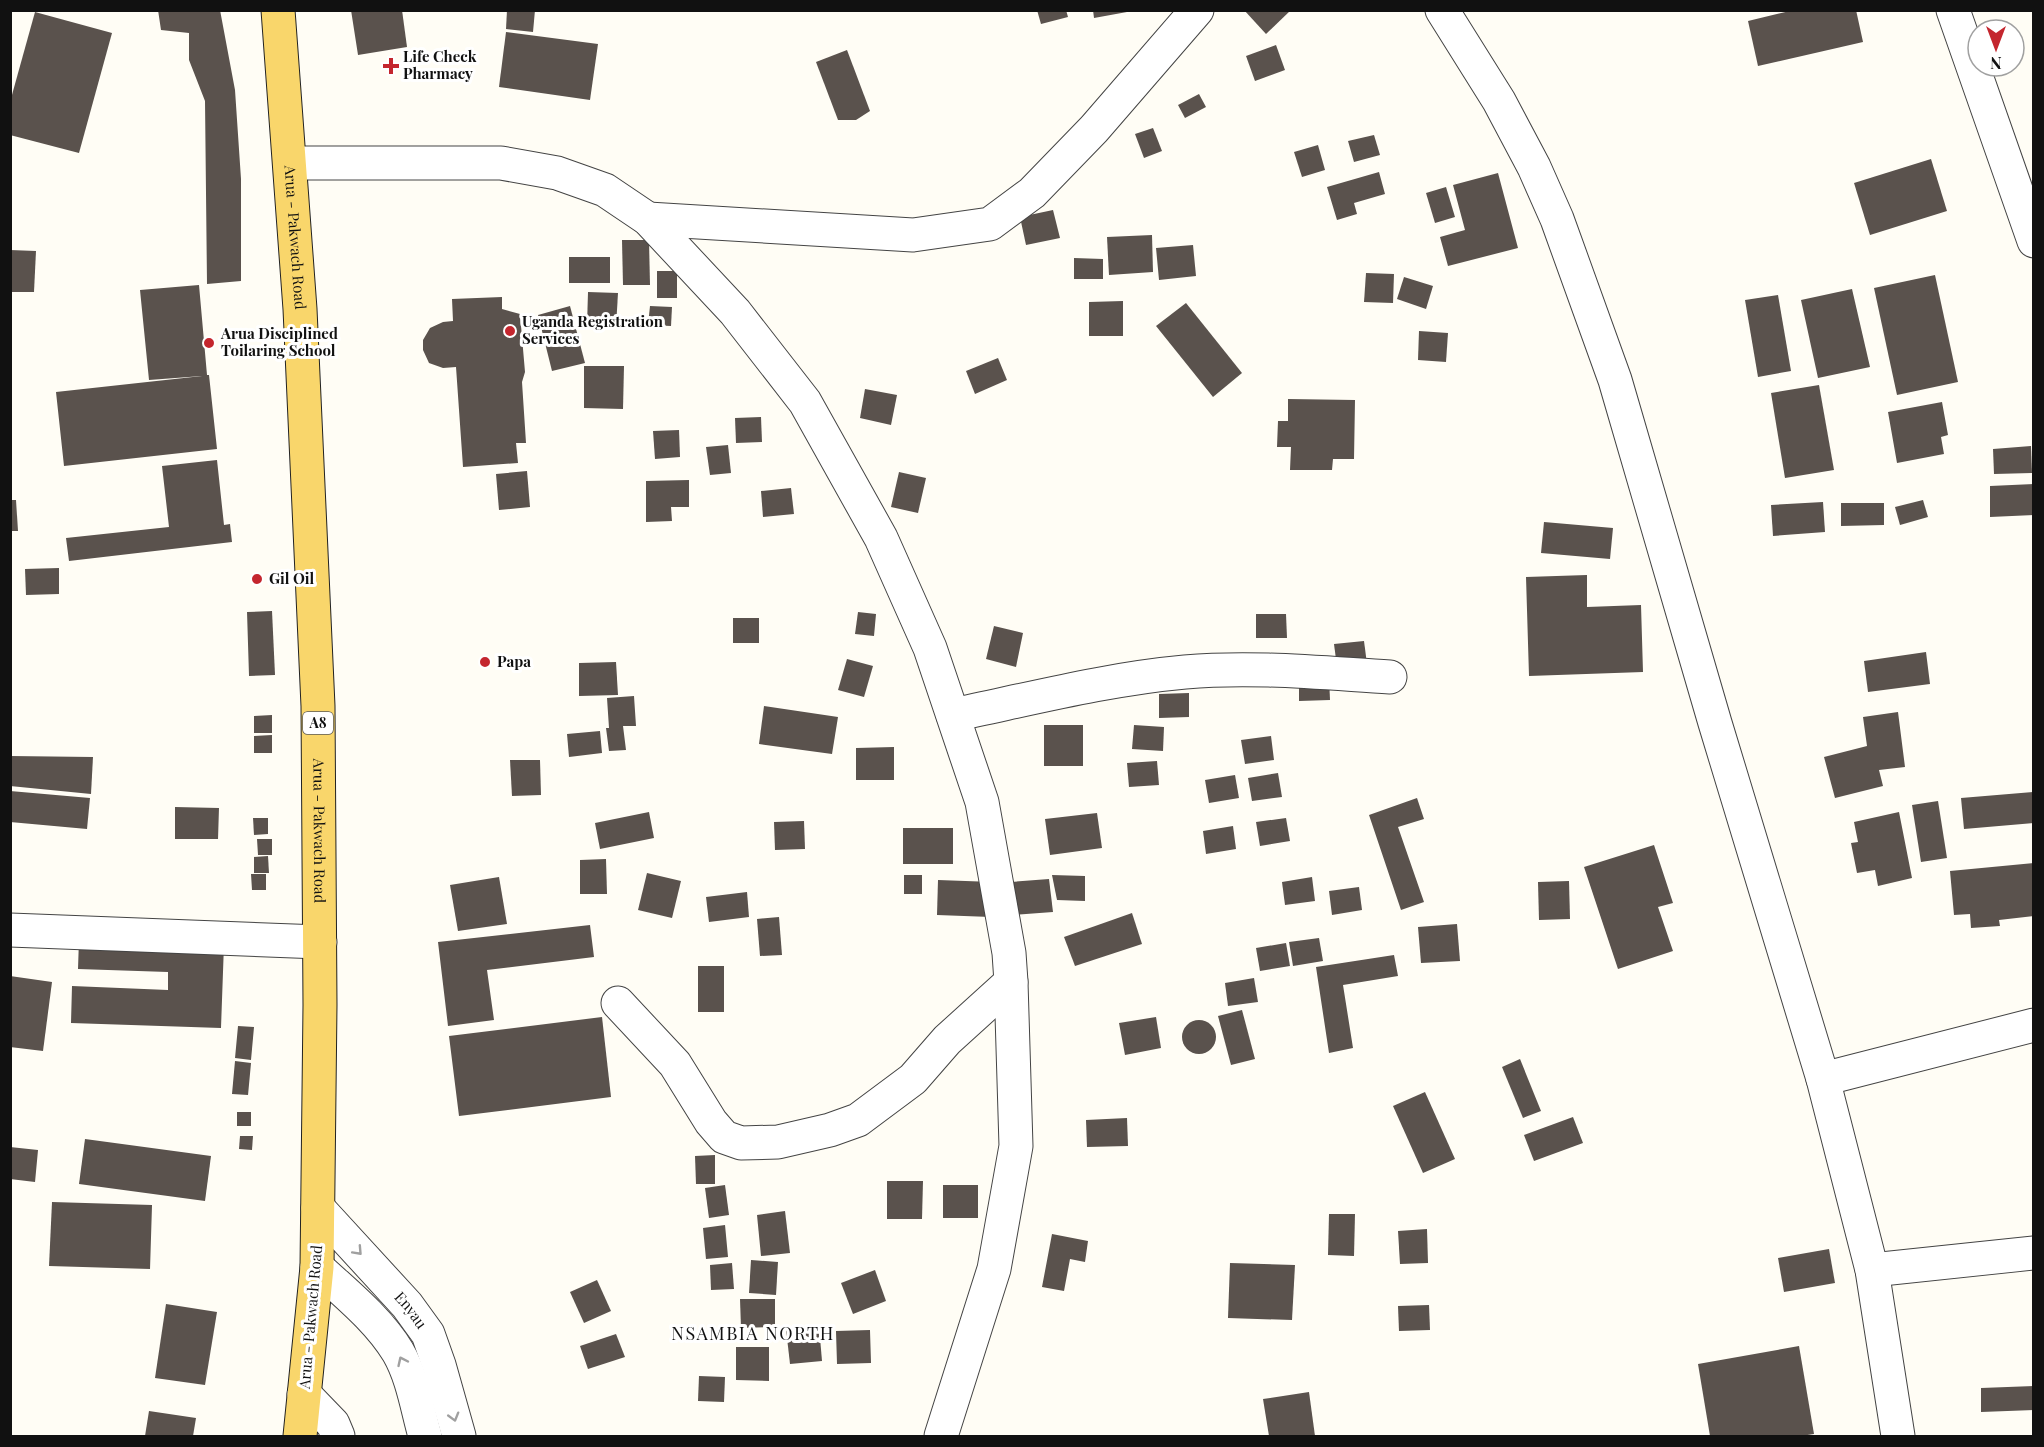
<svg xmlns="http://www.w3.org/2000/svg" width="2044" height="1447" font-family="'Playfair Display',serif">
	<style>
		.building { fill: #5a524d }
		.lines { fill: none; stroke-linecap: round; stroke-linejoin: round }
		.minor-casing { stroke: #444; stroke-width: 35 }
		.major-casing { stroke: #222; stroke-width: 35 }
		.minor { stroke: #fff; stroke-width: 33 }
		.major { stroke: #f9d66b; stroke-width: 33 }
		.oneway { stroke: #a0a0a0 }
		.poi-dot { fill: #c4262e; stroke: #fff; stroke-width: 2 }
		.labels { text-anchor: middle; stroke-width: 6; stroke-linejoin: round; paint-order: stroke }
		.shield { fill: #fff; stroke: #585858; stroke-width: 1.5 }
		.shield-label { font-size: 14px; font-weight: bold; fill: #111 }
		.poi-label { font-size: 15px; font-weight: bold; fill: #111; stroke: #fff; text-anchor: start }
		.street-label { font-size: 15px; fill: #111; stroke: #fff }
		.quarter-label { font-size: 18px; letter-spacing: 1.5px; fill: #111; stroke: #fff }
	</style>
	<rect width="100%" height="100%" fill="#fffdf5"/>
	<g class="building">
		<polygon points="158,10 220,10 235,90 241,179 241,281 207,284 205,101 189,60 189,33 161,30"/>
		<polygon points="351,10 402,10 407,47 358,55"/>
		<polygon points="507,10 535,10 533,32 506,29"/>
		<polygon points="1037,10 1066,10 1068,17 1041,24"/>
		<polygon points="1093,10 1127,10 1127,12 1094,18"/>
		<polygon points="1244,10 1291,10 1266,34"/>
		<polygon points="1794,10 1856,10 1863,42 1758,66 1748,21"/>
		<polygon points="35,12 112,33 79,153 10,135 10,102"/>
		<polygon points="506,32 598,44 590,100 499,87"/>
		<polygon points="1276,45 1285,70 1255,81 1246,56"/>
		<polygon points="847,50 870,111 856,120 838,120 816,62"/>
		<polygon points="1199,94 1206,107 1185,118 1178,105"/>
		<polygon points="1153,128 1162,151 1144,158 1135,134"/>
		<polygon points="1374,135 1380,155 1354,162 1348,141"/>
		<polygon points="1318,145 1325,170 1302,177 1294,152"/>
		<polygon points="1931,159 1947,211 1870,235 1854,183"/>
		<polygon points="1379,172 1385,194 1354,203 1357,214 1337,220 1327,187"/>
		<polygon points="1498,173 1518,248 1448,266 1440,237 1465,230 1453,185"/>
		<polygon points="1446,187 1455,217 1435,223 1426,193"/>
		<polygon points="1053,210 1060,238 1026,245 1020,217"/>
		<polygon points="1152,235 1153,272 1109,275 1107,237"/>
		<polygon points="622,240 649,240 650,285 623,285"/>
		<polygon points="1193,245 1196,276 1159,280 1156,248"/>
		<polygon points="10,250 36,251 34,292 10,292"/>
		<rect x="569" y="257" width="41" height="26"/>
		<polygon points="1074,258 1103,259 1103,279 1074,279"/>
		<rect x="657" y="271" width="20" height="27"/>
		<polygon points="1366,273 1394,274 1393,303 1364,302"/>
		<polygon points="1935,275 1958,382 1897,395 1874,288"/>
		<polygon points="1404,277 1433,286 1426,309 1397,299"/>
		<polygon points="199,285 207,375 209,375 217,449 64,466 56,392 202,376 149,380 140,290"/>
		<polygon points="1852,289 1870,367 1818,378 1801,300"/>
		<polygon points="588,292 618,293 616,327 587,326"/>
		<polygon points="1778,295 1791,371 1758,377 1745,300"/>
		<polygon points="502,297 502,309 520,314 525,372 522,382 526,443 516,443 518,463 463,467 456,367 443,368 429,363 423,350 423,340 430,328 443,322 453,321 452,299"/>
		<polygon points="1123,301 1123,336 1089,336 1089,302"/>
		<polygon points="1186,303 1242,373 1213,397 1156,326"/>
		<polygon points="570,306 585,363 552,371 538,315"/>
		<polygon points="650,306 672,307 671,326 648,325"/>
		<polygon points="1419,331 1448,333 1446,362 1418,360"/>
		<polygon points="998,358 1007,380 975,394 966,371"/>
		<polygon points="584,366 624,366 623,409 584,408"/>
		<polygon points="1819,385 1834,470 1785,478 1771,393"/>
		<polygon points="865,389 897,395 891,425 860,418"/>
		<polygon points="1288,399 1355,400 1354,459 1333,459 1332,470 1290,470 1291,447 1277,447 1278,421 1288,421"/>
		<polygon points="1942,402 1948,435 1941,437 1944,454 1897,463 1888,412"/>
		<polygon points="761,417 762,442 736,443 735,418"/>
		<polygon points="679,430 680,457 655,459 653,431"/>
		<polygon points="728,445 731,473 710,475 706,447"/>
		<polygon points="2031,446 2032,473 1994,474 1993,449"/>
		<polygon points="217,460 224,525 230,524 232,542 69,561 66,538 169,527 162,466"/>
		<polygon points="527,471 530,507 499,510 496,474"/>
		<polygon points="899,472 926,478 918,513 891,507"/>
		<polygon points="689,480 689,507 671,507 672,521 646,522 646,481"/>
		<polygon points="2034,484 2034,515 1990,517 1990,486"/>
		<polygon points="791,488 794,514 763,517 761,491"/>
		<polygon points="10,500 16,500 18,531 10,531"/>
		<polygon points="1923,500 1928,517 1900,525 1895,507"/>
		<polygon points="1823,502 1825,532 1773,536 1771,505"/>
		<polygon points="1841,503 1884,503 1884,525 1841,526"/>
		<polygon points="1544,522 1613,528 1610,559 1541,553"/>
		<polygon points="59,568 59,594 26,595 25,569"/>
		<polygon points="1587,575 1587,607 1641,605 1643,672 1529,676 1526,577"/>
		<polygon points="272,611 275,675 249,676 247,612"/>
		<polygon points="858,612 876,614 874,636 855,634"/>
		<polygon points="1256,614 1286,614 1287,638 1256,638"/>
		<rect x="733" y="618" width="26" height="25"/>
		<polygon points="994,626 1023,633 1016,667 986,659"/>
		<polygon points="1364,641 1367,664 1337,667 1334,644"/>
		<polygon points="1926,652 1930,684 1868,692 1864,661"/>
		<polygon points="847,659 873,666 864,697 838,690"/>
		<polygon points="616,662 618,695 579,696 579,663"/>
		<polygon points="1299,677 1329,677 1330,700 1299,701"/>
		<polygon points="1189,693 1189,717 1159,718 1159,694"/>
		<polygon points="634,696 636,726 623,726 626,750 609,751 606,728 609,728 607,698"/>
		<polygon points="764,706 838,717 832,754 759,744"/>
		<polygon points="1898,712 1905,767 1879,770 1883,786 1835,798 1824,757 1867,746 1863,717"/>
		<polygon points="272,715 272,733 254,733 254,716"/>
		<rect x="1044" y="725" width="39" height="41"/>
		<polygon points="1134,725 1164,727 1163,751 1132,749"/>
		<polygon points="600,731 602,753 569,757 567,734"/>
		<polygon points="272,735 272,753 254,753 254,736"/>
		<polygon points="1271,736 1274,760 1245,764 1241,740"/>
		<polygon points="894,747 894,780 856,780 856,748"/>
		<polygon points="10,756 93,757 91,794 10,786"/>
		<polygon points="510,760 540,760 541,795 512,796"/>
		<polygon points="1157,761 1159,785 1129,787 1127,763"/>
		<polygon points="1278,773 1282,797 1252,801 1248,778"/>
		<polygon points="1235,775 1239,798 1209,803 1205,780"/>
		<polygon points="10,791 90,798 87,829 10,822"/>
		<polygon points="2033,792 2034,823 1964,829 1961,798"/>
		<polygon points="1417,798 1424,819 1398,827 1424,902 1401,910 1369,815"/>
		<polygon points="1938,801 1947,858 1921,862 1912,805"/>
		<polygon points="175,807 219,808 218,839 175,839"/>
		<polygon points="649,812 654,838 600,849 595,823"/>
		<polygon points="1899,812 1912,878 1878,886 1875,870 1857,873 1851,843 1858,842 1854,822"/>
		<polygon points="1097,813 1102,848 1050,855 1045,819"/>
		<polygon points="253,818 268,818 268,834 254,835"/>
		<polygon points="1286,818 1290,841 1260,846 1256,822"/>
		<polygon points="804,821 805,849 775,850 774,822"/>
		<polygon points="1233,826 1236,849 1206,854 1203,831"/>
		<rect x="903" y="828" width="50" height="36"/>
		<polygon points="257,839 272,839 272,855 258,855"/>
		<polygon points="1654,845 1673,903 1658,907 1673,951 1618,969 1584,867"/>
		<polygon points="268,856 269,873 254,873 254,857"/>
		<polygon points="606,859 607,894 580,894 580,860"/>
		<polygon points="2034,863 2034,916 1999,920 2000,926 1971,928 1970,914 1954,915 1950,871"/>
		<polygon points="647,873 681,881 672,918 638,910"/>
		<polygon points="251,874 266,874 266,890 252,890"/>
		<rect x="904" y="875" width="18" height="19"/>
		<polygon points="1052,875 1085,876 1085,901 1057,900"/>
		<polygon points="499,877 507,924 458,931 450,885"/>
		<polygon points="1312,877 1315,901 1285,905 1282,882"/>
		<polygon points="1049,879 1053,912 1014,915 1011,882"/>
		<polygon points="938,880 993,882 991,917 937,915"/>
		<polygon points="1569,881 1570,919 1539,920 1538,882"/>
		<polygon points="1359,887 1362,910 1332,915 1329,891"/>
		<polygon points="747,892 749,917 709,922 706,897"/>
		<polygon points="1132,913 1142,944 1075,966 1064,937"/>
		<polygon points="779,917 782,955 760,956 757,919"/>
		<polygon points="1457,924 1460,961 1421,963 1418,927"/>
		<polygon points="590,925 594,957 487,970 494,1020 448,1026 438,942"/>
		<polygon points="1319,938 1323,961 1293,966 1289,942"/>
		<polygon points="79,939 224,944 221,1028 71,1023 72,986 168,990 168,972 78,969"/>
		<polygon points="1286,943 1290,966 1260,971 1256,948"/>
		<polygon points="1394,955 1398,976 1343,985 1353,1048 1329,1053 1316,967"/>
		<rect x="698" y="966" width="26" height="46"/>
		<polygon points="10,976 52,982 43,1051 10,1047"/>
		<polygon points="1254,978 1258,1002 1228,1006 1225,983"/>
		<polygon points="1242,1010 1255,1059 1231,1065 1218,1016"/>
		<polygon points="602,1017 611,1097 459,1116 449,1036"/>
		<polygon points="1156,1017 1161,1048 1125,1055 1119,1023"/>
		<circle cx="1199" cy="1037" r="17"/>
		<polygon points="238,1026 254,1027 251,1060 235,1058"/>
		<polygon points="1520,1059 1541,1111 1523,1118 1502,1067"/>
		<polygon points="235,1061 251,1063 248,1095 232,1094"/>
		<polygon points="1425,1092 1455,1159 1423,1173 1393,1106"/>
		<rect x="237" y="1112" width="14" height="14"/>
		<polygon points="1573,1117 1583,1143 1534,1161 1524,1135"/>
		<polygon points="1127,1118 1128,1146 1087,1147 1086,1120"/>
		<polygon points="240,1136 253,1136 252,1150 239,1149"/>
		<polygon points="85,1139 211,1156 205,1201 79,1184"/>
		<polygon points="10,1147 38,1150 35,1182 10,1179"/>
		<polygon points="715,1155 715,1184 696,1184 695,1156"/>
		<polygon points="887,1181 923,1181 922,1219 887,1219"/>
		<polygon points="725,1185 729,1215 709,1218 705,1188"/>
		<rect x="943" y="1185" width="35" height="33"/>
		<polygon points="52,1202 152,1205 150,1269 49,1266"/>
		<polygon points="785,1211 790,1253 761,1256 757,1215"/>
		<polygon points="1329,1214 1355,1214 1354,1256 1328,1255"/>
		<polygon points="725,1225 728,1257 706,1259 703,1228"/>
		<polygon points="1427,1229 1428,1263 1400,1264 1398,1231"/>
		<polygon points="1052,1234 1088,1241 1085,1262 1070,1259 1064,1291 1042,1287"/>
		<polygon points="1829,1249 1835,1283 1784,1292 1778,1258"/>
		<polygon points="751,1260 778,1262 776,1295 749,1293"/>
		<polygon points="732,1263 734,1289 711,1290 710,1265"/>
		<polygon points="1230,1263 1295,1265 1292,1320 1228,1318"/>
		<polygon points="875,1270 886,1301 853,1314 841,1283"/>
		<polygon points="597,1280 611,1311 584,1323 570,1292"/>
		<polygon points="740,1299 775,1299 775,1327 741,1328"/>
		<polygon points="166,1304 217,1312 205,1385 155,1378"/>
		<polygon points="1429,1305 1430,1330 1399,1331 1398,1306"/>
		<polygon points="819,1326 822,1361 790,1364 786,1329"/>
		<polygon points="870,1330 871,1363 837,1364 836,1331"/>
		<polygon points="616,1334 625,1357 588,1369 580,1346"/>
		<polygon points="1799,1346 1814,1434 1801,1436 1710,1436 1698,1364"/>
		<polygon points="736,1347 769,1347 769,1381 736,1380"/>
		<polygon points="699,1376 725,1377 724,1402 698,1401"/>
		<polygon points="2034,1386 2034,1410 1981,1412 1981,1388"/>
		<polygon points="1309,1392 1315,1436 1269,1436 1263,1399"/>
		<polygon points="149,1411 196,1418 193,1436 145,1436"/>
	</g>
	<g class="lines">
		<defs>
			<g id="minor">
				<polyline points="1442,10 1499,101 1534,167 1557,219 1615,380 1715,723 1823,1079 1872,1270 1898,1436"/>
				<polyline points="1953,10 2034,241"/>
				<polyline points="290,163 501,163 557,173 605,190 648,219 735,312 805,402 881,538 930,648 982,802 1009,953 1011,982 1016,1146 994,1269 941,1436"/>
				<polyline points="648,219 913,235 990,224 1032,193 1094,129 1197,10"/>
				<path d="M953,715C1030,699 1107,679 1185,672C1253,666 1322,673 1390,677"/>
				<polyline points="10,930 320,942"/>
				<polyline points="618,1003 675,1064 711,1122 724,1137 741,1143 778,1142 830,1130 858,1120 913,1079 947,1040 1011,982"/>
				<polyline points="1823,1079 2034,1025"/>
				<path id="s1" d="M318,1208L407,1305L428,1334L439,1365L459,1436"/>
				<path d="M317,1267C345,1293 378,1319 398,1352C413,1378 417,1408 425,1436"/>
				<polyline points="1872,1270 2034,1253"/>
				<polyline points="304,1394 333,1424 338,1436"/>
			</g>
			<g id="major">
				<path id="s2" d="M278,10L300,309L318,706L320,1005L317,1267L300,1436"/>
			</g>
		</defs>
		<use href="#minor" class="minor-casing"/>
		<use href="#major" class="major-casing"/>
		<use href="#minor" class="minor"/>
		<use href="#major" class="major"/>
	</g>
	<defs><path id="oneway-chevron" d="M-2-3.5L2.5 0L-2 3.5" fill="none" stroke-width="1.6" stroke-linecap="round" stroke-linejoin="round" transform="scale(1.5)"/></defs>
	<g class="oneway">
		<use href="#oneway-chevron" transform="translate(358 1251) rotate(47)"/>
		<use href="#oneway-chevron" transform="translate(402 1361) rotate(-115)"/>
		<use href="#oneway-chevron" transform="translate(454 1417) rotate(74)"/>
	</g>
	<g class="poi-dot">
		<path d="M388 57h6v6h6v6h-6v6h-6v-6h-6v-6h6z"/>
		<circle cx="510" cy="331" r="6"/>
		<circle cx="209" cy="343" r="6"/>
		<circle cx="257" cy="579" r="6"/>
		<circle cx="485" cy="662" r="6"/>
	</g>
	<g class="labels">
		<rect class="shield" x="303" y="712" width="30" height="22" rx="4.5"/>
		<g class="shield-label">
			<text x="318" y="728">A8</text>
		</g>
		<g class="poi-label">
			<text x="403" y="62">Life Check<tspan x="403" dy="17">Pharmacy</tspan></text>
			<text x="522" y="327">Uganda Registration<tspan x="522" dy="17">Services</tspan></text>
			<text x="221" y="339">Arua Disciplined<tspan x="221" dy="17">Toilaring School</tspan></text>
			<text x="269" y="584">Gil Oil</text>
			<text x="497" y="667">Papa</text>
		</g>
		<g class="street-label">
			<text dy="5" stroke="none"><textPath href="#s2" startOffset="228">Arua - Pakwach Road</textPath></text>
			<text dy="5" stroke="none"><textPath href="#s2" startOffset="822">Arua - Pakwach Road</textPath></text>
			<text dy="5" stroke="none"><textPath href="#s1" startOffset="138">Enyau</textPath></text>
			<text transform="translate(311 1317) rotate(-85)" y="5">Arua - Pakwach Road</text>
		</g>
		<g class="quarter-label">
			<text x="753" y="1340">NSAMBIA NORTH</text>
		</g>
	</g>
	<rect width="2044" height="1447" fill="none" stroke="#111111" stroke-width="24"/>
	<g transform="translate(1996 48) rotate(180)"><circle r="28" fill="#ffffff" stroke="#a0a0a0" stroke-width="1.5"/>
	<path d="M0-4.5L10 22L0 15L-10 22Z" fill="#c4262e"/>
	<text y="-9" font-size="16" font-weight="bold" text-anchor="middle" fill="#111111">N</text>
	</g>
</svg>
